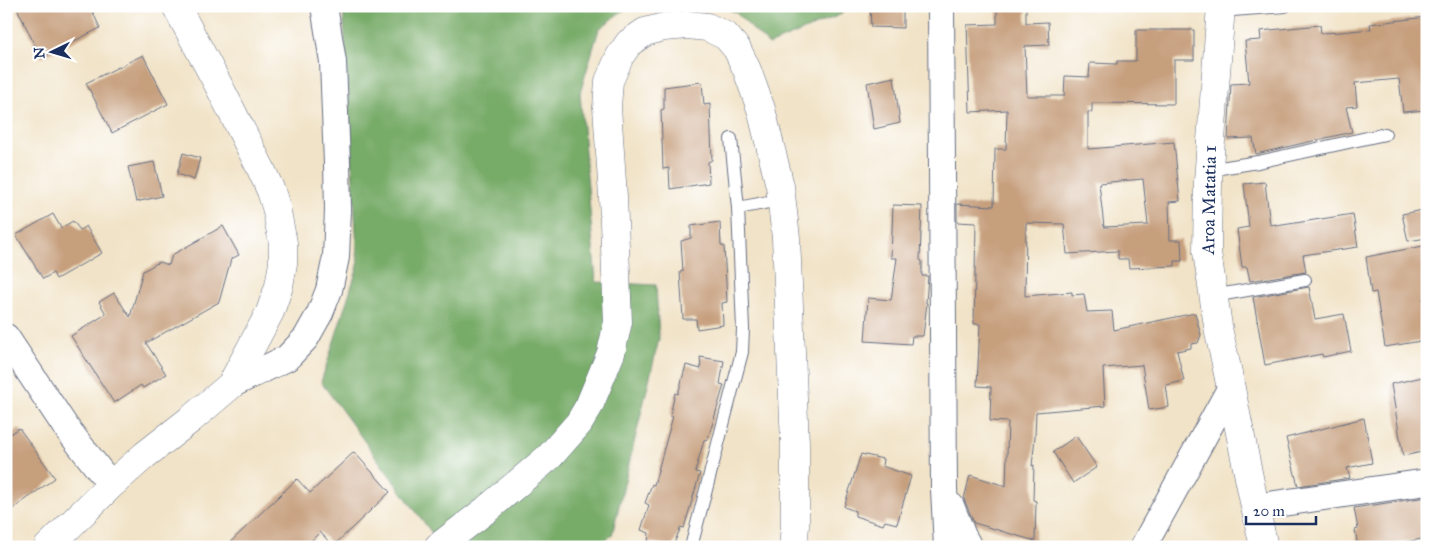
<svg xmlns="http://www.w3.org/2000/svg" width="1433" height="553" font-family="'IM FELL Great Primer',serif">
	<style>
		.forest { fill: #77ab68; stroke: #496d63 }
		.building { fill: #c69f7d; fill-rule: evenodd }
		.lines { fill: none; stroke-linecap: round; stroke-linejoin: round }
		.service-casing { stroke: #666e83; stroke-width: 14 }
		.minor-casing { stroke: #666e83; stroke-width: 28 }
		.secondary-casing { stroke: #666e83; stroke-width: 29 }
		.service { stroke: #fff; stroke-width: 12 }
		.minor { stroke: #fff; stroke-width: 26 }
		.secondary { stroke: #fff; stroke-width: 28 }
		.labels { text-anchor: middle; stroke-width: 4; stroke-linejoin: round; paint-order: stroke }
		.street-label { font-size: 18px; fill: #1b2f5e; stroke: #fff }
	</style>
	<rect width="100%" height="100%" fill="#fff"/>
	<filter id="ink" filterUnits="userSpaceOnUse"><feTurbulence type="fractalNoise" baseFrequency=".02" numOctaves="2"/><feDisplacementMap in="SourceGraphic" scale="10" xChannelSelector="R" yChannelSelector="G"/><feConvolveMatrix kernelMatrix="1 2 1 2 8 2 1 2 1" color-interpolation-filters="sRGB"/></filter>
	<filter id="wash" filterUnits="userSpaceOnUse"><feTurbulence type="fractalNoise" baseFrequency=".0096" numOctaves="4" result="noise"/><feDisplacementMap in="SourceGraphic" scale="20" xChannelSelector="R" yChannelSelector="G"/><feGaussianBlur stdDeviation="1.12" result="paint"/><feColorMatrix in="noise" values="0 0 0 0 0 0 0 0 0 0 0 0 0 0 0 0 0 1.4 0 .05"/><feComposite in="paint" operator="in"/></filter>
	<g filter="url(#wash)">
		<rect width="100%" height="100%" fill="#f1e3c7"/>
		<g class="forest">
			<polygon points="343,6 629,6 599,29 580,93 596,282 656,285 659,339 612,535 597,547 442,547 321,382 358,266"/>
			<polygon points="723,6 842,6 842,14 769,45 736,13"/>
		</g>
		<g id="blocks">
			<g class="building">
				<polygon points="16,6 90,6 100,28 41,58"/>
				<polygon points="870,6 903,6 903,28 871,27"/>
				<path d="M997,6H1026V23L1048,22L1049,45L1025,46L1027,96H1064L1065,76L1089,77L1090,63L1117,64V61H1136V30H1194V60H1174V104L1092,103V112H1088V149L1174,142L1180,201L1169,202L1170,240H1181L1182,261H1175V266L1129,268L1128,259H1118V251L1067,254L1064,224L1026,223L1025,296L1072,292V295L1084,294L1087,312L1112,311L1114,330L1195,313L1201,335L1198,343L1191,344V348L1177,351L1184,381L1166,385L1169,407L1149,410L1142,365L1103,368L1105,406L1036,412L1035,437L1032,466L1034,465L1033,500L1036,501L1035,541L974,523L964,499L970,475L1006,486L1008,422L990,421L991,387L977,386L980,324H974L976,223L957,222V204L994,206L995,149H1006L1007,110L970,112L967,25L997,24ZM1143,179L1148,225L1104,227L1099,183Z"/>
				<polygon points="1426,17 1427,110 1403,112 1399,79 1355,83 1357,106 1346,107 1352,132 1256,154 1253,138 1228,139 1231,84 1249,83 1245,41 1261,40 1260,31 1320,25 1321,33 1340,32 1371,29 1370,24"/>
				<polygon points="143,55 168,104 112,133 86,83"/>
				<polygon points="894,77 900,123 874,129 867,83"/>
				<polygon points="702,82 704,105 710,104 712,160 708,162 709,183 670,189 669,168 663,169 661,110 664,109 664,87"/>
				<polygon points="183,153 200,158 194,180 177,174"/>
				<polygon points="154,162 162,196 136,202 128,167"/>
				<polygon points="1265,182 1270,225 1276,224 1276,226 1353,214 1358,247 1303,255 1306,272 1250,281 1247,267 1242,267 1237,229 1249,227 1244,184"/>
				<polygon points="893,205 922,206 920,260 922,261 922,276 928,276 926,303 927,303 923,336 912,336 911,344 865,341 868,298 891,300 897,258 891,258"/>
				<polygon points="1427,209 1427,238 1408,241 1402,214"/>
				<polygon points="53,214 61,228 73,221 80,230 86,226 102,253 56,279 53,273 43,279 16,235"/>
				<polygon points="720,222 721,246 724,246 727,302 722,303 723,325 697,329 696,319 683,319 680,272 683,271 681,241 691,238 691,226"/>
				<polygon points="223,226 239,255 231,259 219,302 146,343 166,374 143,388 141,385 114,403 71,336 106,314 99,302 114,293 130,317 143,271 159,262 169,265 172,255"/>
				<polygon points="1423,246 1427,261 1427,297 1423,298 1427,325 1427,340 1385,347 1376,292 1371,293 1366,257"/>
				<polygon points="1309,287 1315,319 1344,314 1351,351 1323,357 1322,354 1265,365 1253,297"/>
				<polygon points="700,357 724,361 720,384 724,385 708,439 704,440 695,472 700,473 684,528 681,527 673,546 648,542 649,533 641,530 649,505 645,503 652,484 654,485 673,416 670,416 675,393 678,394 686,365 701,369"/>
				<polygon points="1427,376 1427,451 1403,456 1391,384"/>
				<polygon points="1364,418 1372,463 1347,468 1350,478 1298,486 1286,438"/>
				<polygon points="19,428 55,478 6,514 6,437"/>
				<polygon points="1076,436 1097,467 1073,483 1053,452"/>
				<polygon points="354,452 390,492 333,546 320,532 305,547 225,547 297,479 310,493"/>
				<polygon points="861,454 883,459 882,466 911,476 897,524 885,521 883,525 855,516 855,511 844,507"/>
				<polygon points="1427,497 1427,538 1395,544 1395,547 1358,547 1355,530 1358,529 1354,508"/>
			</g>
		</g>
	</g>
	<g filter="url(#ink)">
		<use href="#blocks" fill-opacity="0" stroke="#666e83" stroke-width="1"/>
		<g class="lines">
			<defs>
				<g id="service">
					<polyline points="1220,11 1285,6"/>
					<polyline points="731,139 738,208"/>
					<polyline points="1208,170 1258,162 1385,134"/>
					<polyline points="1213,296 1305,280"/>
					<polyline points="691,547 742,352 743,329 738,208 774,201 783,200"/>
				</g>
				<g id="minor">
					<polyline points="941,6 944,489 947,547"/>
					<polyline points="6,337 65,426 111,485"/>
					<polyline points="231,385 287,358 306,338 320,313 329,290 336,257 338,210 337,163 333,62 324,6"/>
					<polyline points="951,506 963,536 969,547"/>
					<polyline points="1255,507 1427,482"/>
					<polyline points="1143,547 1231,387"/>
				</g>
				<g id="secondary">
					<polyline points="1221,6 1208,181 1207,252 1219,333 1225,359 1255,507 1264,547"/>
					<polyline points="48,547 111,485 145,455 191,419 231,385 270,312 279,286 283,263 283,243 276,207 271,191 261,169 220,88 176,6"/>
					<polyline points="438,547 486,510 550,456 579,423 589,406 611,353 618,322 613,197 607,107 609,81 620,56 629,43 645,32 664,27 688,25 707,27 726,36 737,49 747,70 761,109 780,186 786,238 795,443 795,526 793,547"/>
				</g>
			</defs>
			<use href="#service" class="service-casing"/>
			<use href="#minor" class="minor-casing"/>
			<use href="#secondary" class="secondary-casing"/>
			<use href="#service" class="service"/>
			<use href="#minor" class="minor"/>
			<use href="#secondary" class="secondary"/>
		</g>
	</g>
	<g class="labels">
		<g class="street-label">
			<text transform="translate(1209 200) rotate(-89)" y="6">Aroa Matatia 1</text>
		</g>
	</g>
	<rect width="1433" height="553" fill="none" stroke="#fff" stroke-width="25"/>
	<g transform="translate(52 52) rotate(265)" stroke="#ffffff" stroke-width="4" paint-order="stroke">
	<path d="M0-4L9 19L0 12L-9 19Z" fill="#1b2f5e"/>
	<text y="-8" font-size="14" font-weight="bold" text-anchor="middle" fill="#1b2f5e">N</text>
	</g>
	<path d="M1246 516v8h70v-8" fill="none" stroke="#1b2f5e" stroke-width="2.5"/>
	<text x="1253" y="516" font-size="15" fill="#1b2f5e" stroke="#ffffff" stroke-width="4" paint-order="stroke">20 m</text>
</svg>
